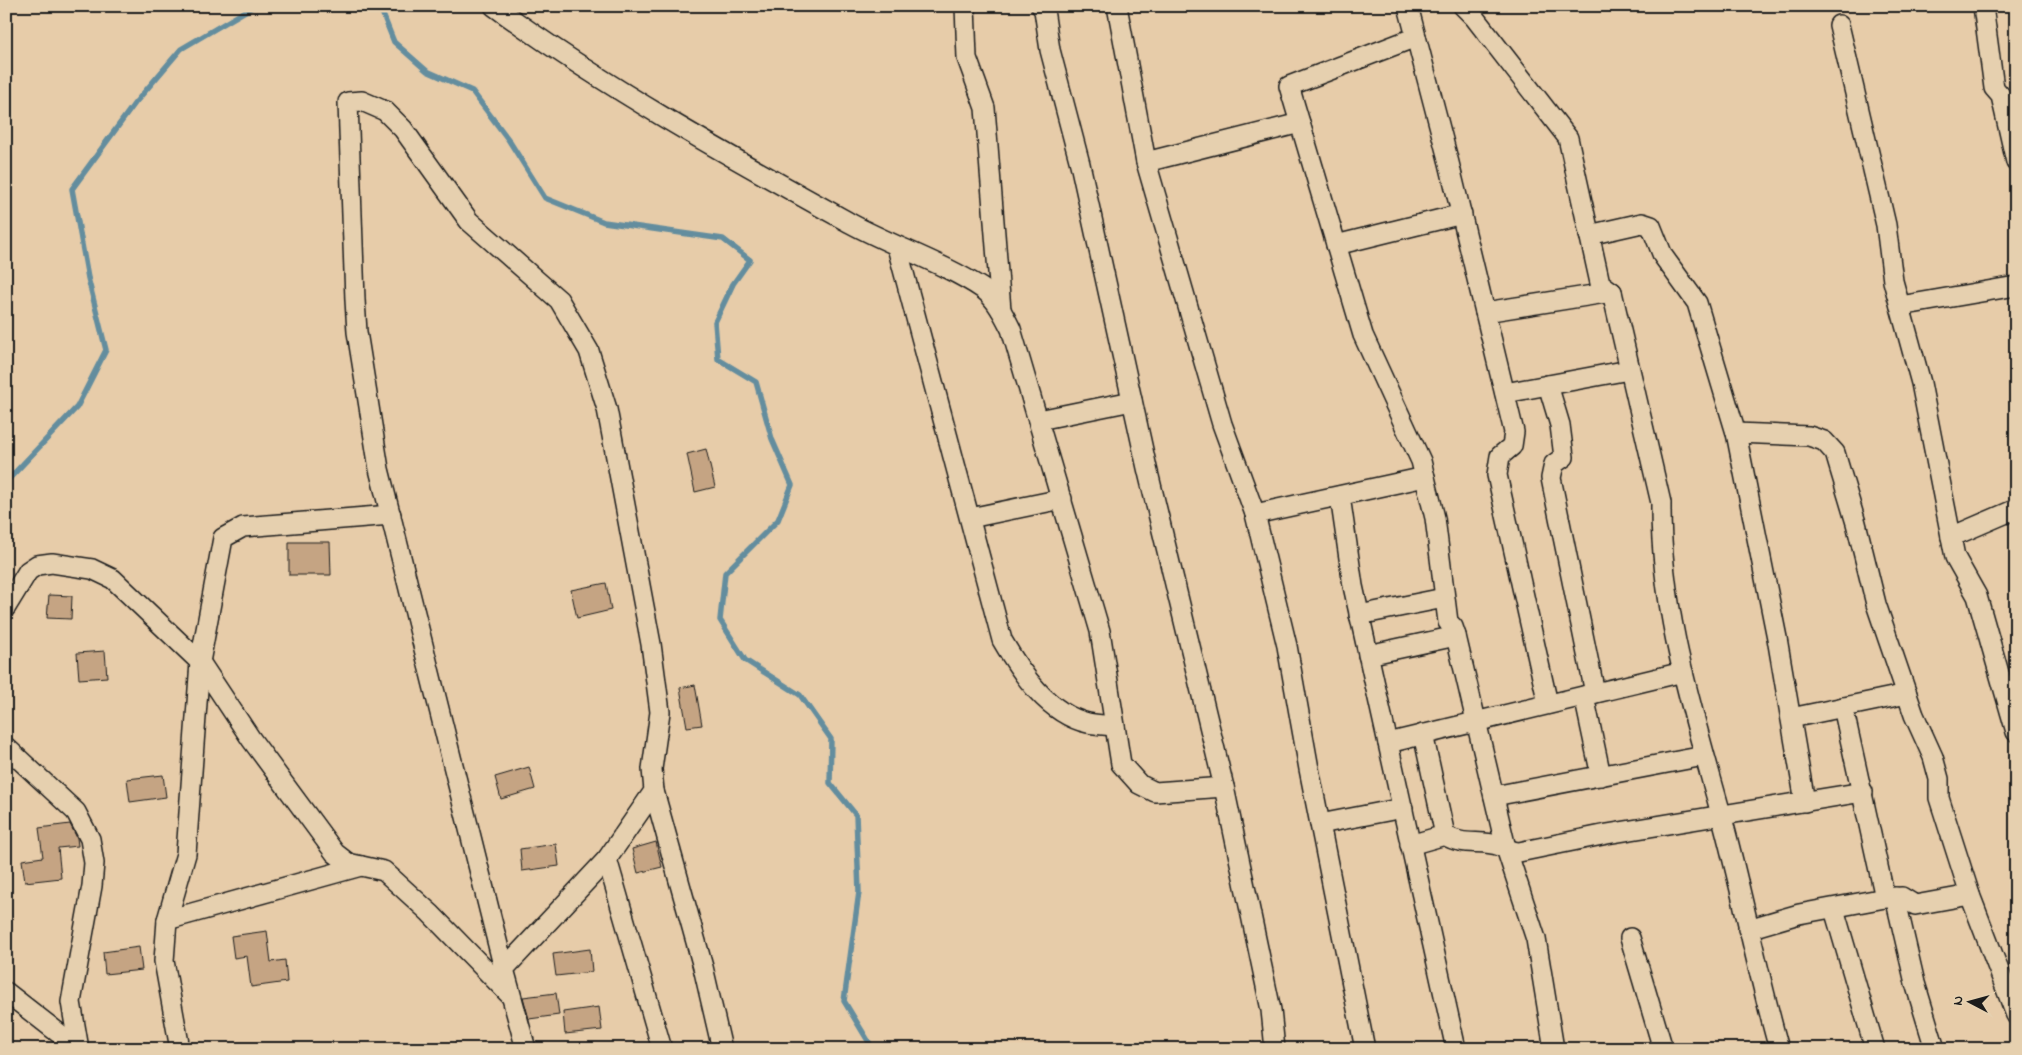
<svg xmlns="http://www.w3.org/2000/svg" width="2022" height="1055" font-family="'Indie Flower',sans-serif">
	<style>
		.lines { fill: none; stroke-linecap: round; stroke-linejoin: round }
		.stream { stroke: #638d9e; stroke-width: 5.5 }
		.building { fill: #c5a483; stroke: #1c1c1c }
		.street-casing { stroke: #1c1c1c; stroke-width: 22 }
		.street { stroke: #e6d0af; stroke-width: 19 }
	</style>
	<rect width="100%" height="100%" fill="#e7cca9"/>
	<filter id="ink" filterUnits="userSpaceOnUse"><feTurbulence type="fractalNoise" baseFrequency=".02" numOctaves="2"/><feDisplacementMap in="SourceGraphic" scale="10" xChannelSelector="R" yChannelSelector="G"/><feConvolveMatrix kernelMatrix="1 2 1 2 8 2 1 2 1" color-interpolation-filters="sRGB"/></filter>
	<g filter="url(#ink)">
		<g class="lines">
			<g class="stream">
				<polyline points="378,6 382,12 394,42 427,71 472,91 508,139 545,198 604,222 723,239 750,260 733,284 715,322 718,359 756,382 772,439 792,485 778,520 725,573 720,620 745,660 800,695 831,739 830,783 856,815 859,892 844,1001 873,1049"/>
				<polyline points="6,482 77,407 106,350 88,278 72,189 135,103 181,49 254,6"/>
			</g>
		</g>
		<g class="building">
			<polygon points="706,449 715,487 695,492 687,454"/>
			<polygon points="289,542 330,542 331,575 289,575"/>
			<polygon points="606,583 611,610 577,618 571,590"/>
			<polygon points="49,595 72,596 71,619 47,618"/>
			<polygon points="105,651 107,677 79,679 77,653"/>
			<polygon points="695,685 702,725 687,727 680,688"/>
			<polygon points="529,767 535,789 501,799 495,777"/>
			<polygon points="163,775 166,797 130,802 127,779"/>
			<polygon points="70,824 77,838 78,846 58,848 61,878 25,882 22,860 43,857 39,828"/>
			<polygon points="656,842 662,867 638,873 632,849"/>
			<polygon points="556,844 559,866 522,871 520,849"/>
			<polygon points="267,931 271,962 285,960 287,982 251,987 247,956 234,958 231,936"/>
			<polygon points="139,947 142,970 105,974 103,952"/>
			<polygon points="590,949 592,972 556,976 553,954"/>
			<polygon points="556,993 559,1015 529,1019 523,997"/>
			<polygon points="599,1007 602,1030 565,1034 563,1012"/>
		</g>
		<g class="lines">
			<defs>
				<g id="street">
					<path d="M494,6C606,88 729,156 850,223C892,246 944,263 983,289C996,299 1004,315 1011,329L1100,631L1121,764L1139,784L1155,792L1224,787"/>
					<polyline points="965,6 967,58 985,108 1001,310"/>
					<polyline points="1041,6 1044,10 1050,50 1080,164 1147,468 1224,787 1271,1010 1275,1049"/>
					<polyline points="1117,6 1146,162 1222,424 1255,514 1287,646 1309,769 1365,1049"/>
					<polyline points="1408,6 1449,163 1514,432 1512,446 1500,456 1497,475 1548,704"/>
					<path d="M1463,6L1474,17L1568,138L1600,283L1612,292L1661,503C1660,610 1693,712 1721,814C1742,891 1757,971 1779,1049"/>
					<polyline points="1983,6 1994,88 2001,96 2016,162"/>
					<polyline points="1839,25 1886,225 1893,281 1921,383 1955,557 1977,596 2016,732"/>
					<polyline points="1416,37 1289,86 1363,335 1421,461 1435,518 1448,622 1453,627 1456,636 1506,848 1536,939 1554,1049"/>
					<polyline points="1146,162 1300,123"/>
					<polyline points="1589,235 1642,223 1651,226 1663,256 1697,303 1736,433 1777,638 1805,802"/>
					<polyline points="1336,245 1462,214"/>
					<path d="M897,247L1002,640C1021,673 1048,714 1088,723C1097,725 1106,725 1115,726"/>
					<polyline points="1900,306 2016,286"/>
					<polyline points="1485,312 1612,292"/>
					<polyline points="1548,385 1560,425 1564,457 1554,464 1551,478 1595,693"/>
					<polyline points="1505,393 1629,370"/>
					<polyline points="1039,420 1132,401"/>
					<polyline points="1736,433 1809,436 1824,441 1835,453 1856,523 1876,604 1914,715 1933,757 1939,779 1939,798 1970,895 2016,1015"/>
					<polyline points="1340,496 1353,586 1456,1049"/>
					<polyline points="1255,514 1425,477"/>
					<polyline points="970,518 1062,499"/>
					<polyline points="1951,537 2016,509"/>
					<polyline points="6,607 28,571 37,565 52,563 92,569 113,579 200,662 251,739 335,853 348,863 384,871 430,913 510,995"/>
					<polyline points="1359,615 1444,598"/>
					<polyline points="1368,655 1456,636"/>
					<polyline points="1584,696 1601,776"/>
					<polyline points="1843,707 1885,898"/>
					<polyline points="1791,718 1907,694"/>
					<polyline points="1423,734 1445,835"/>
					<polyline points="1388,743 1683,672"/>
					<polyline points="6,747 76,812 90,839 94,863 92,886 71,1002 79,1049"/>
					<polyline points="654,791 703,967 722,1049"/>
					<polyline points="1494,796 1704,756"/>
					<polyline points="1320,824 1403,808"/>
					<path d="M1410,845L1445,835C1463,847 1481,839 1500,846C1508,848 1511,852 1519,852L1607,834L1863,792"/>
					<polyline points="607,859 662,1049"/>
					<polyline points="1895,897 1915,983 1935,1049"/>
					<polyline points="1834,909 1875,1049"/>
					<polyline points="167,920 361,866"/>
					<polyline points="1748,929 1799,914 1885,898 1902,897 1915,905 1970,895"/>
					<polyline points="1630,938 1663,1049"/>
					<polyline points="504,969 607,859 654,791 652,769 660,712 651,644 607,409 589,351 559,300 469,221 403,129 385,111 362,101 348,102 355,300 357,332 379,469 504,969 526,1049"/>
					<polyline points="6,992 79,1049"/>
					<polyline points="180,1049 164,961 167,920 186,854 200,662 223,538 243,527 391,515"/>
				</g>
			</defs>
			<use href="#street" class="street-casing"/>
			<use href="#street" class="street"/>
		</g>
	</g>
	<rect width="2022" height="1055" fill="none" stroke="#e6d0af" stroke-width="25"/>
	<rect x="12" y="12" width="1997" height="1030" fill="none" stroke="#1c1c1c" stroke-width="2" filter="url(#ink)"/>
	<g transform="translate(1970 1002) rotate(276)" stroke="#e6d0af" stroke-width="4" paint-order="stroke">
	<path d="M0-4L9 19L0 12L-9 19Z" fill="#1c1c1c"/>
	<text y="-8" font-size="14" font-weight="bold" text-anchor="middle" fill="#1c1c1c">N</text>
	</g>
</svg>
